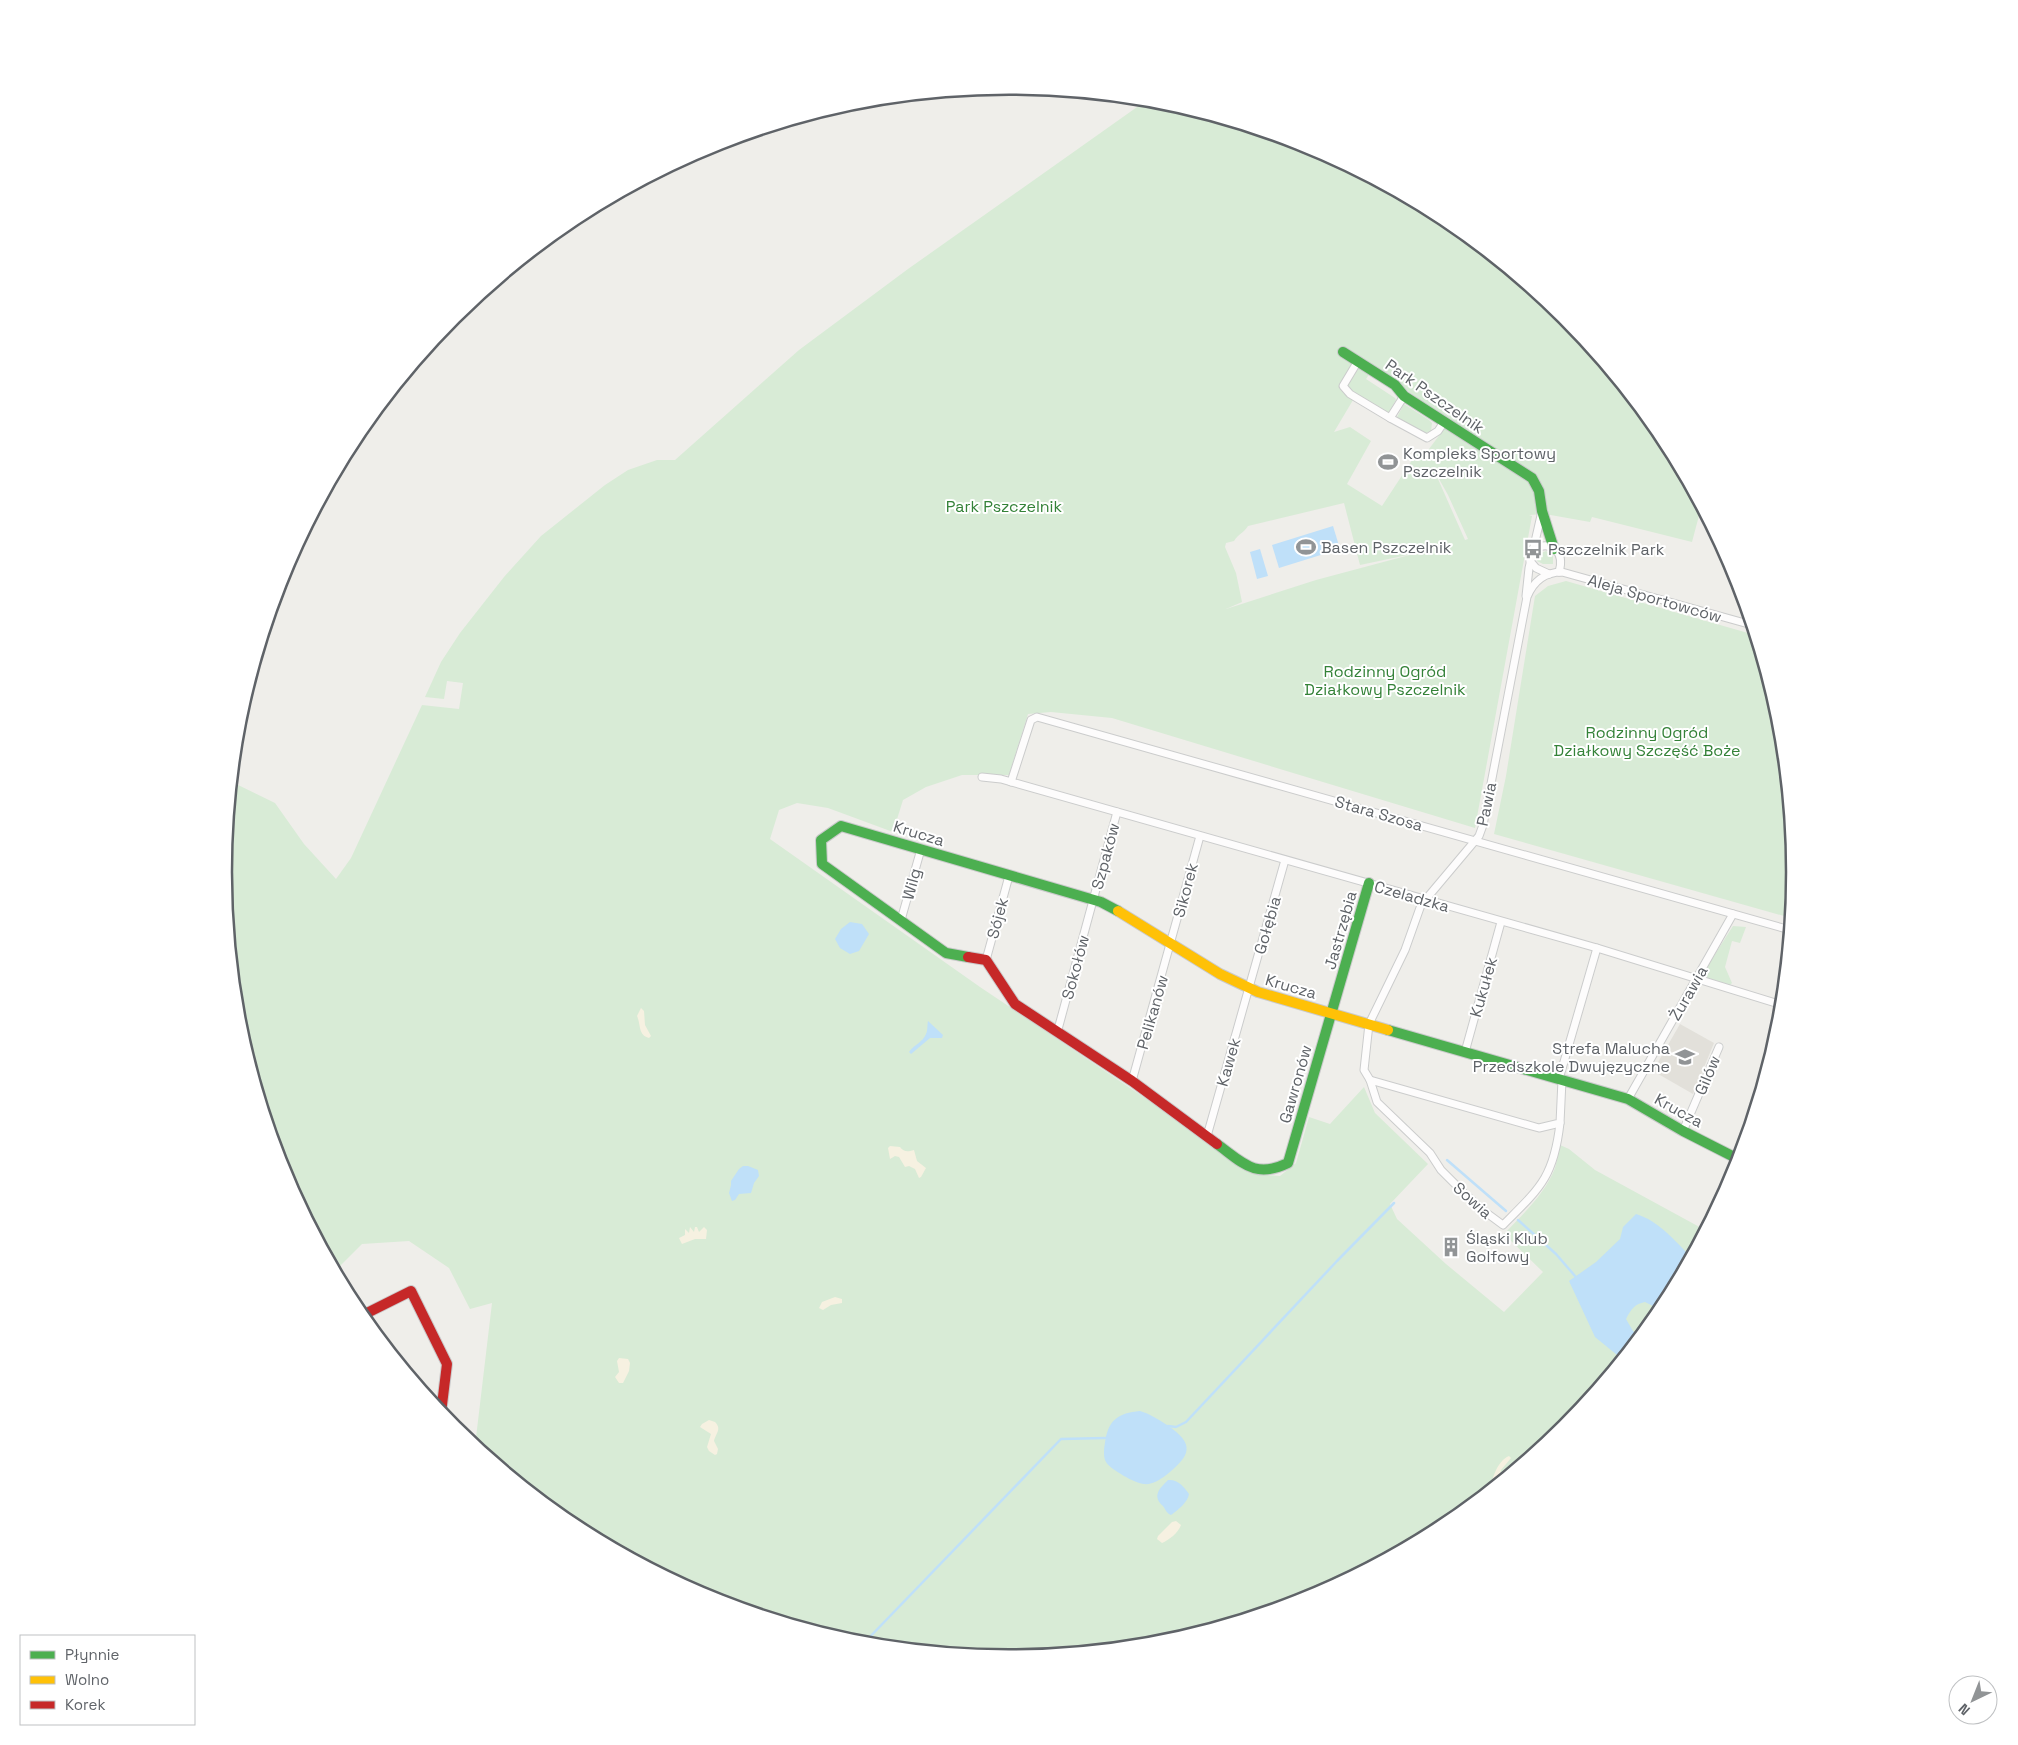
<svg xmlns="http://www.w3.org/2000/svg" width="2018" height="1745" font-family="'Space Grotesk',sans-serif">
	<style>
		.education { fill: #e2e0da }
		.green { fill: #d8ebd6; fill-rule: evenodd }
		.sand { fill: #f6f1e1 }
		.water { fill: #bfe0f9 }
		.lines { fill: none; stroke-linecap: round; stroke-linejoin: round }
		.stream { stroke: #bfe0f9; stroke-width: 2.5 }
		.street-casing { stroke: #cbcccc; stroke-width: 9 }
		.fast-casing { stroke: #cacacb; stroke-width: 12 }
		.slow-casing { stroke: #cacacb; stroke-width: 12 }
		.jam-casing { stroke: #cacacb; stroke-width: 12 }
		.street { stroke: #fdfcfc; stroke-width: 7 }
		.fast { stroke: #4caf50; stroke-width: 10 }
		.slow { stroke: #ffc107; stroke-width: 10 }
		.jam { stroke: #c62828; stroke-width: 10 }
		.labels { text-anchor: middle; stroke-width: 4; stroke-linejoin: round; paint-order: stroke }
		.street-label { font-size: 16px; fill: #5f6368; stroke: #fff }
		.poi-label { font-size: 16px; fill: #5f6368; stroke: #fff; text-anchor: start }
		.park-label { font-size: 16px; fill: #348238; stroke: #fff }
		.rim { fill: none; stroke: #5f6368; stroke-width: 2.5 }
	</style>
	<rect width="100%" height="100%" fill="#efeeea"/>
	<polygon class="education" points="1680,1024 1714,1043 1693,1094 1653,1071"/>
	<g class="green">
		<path d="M1147,100L1163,101L1310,146L1446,219L1565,317L1663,436L1701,508L1692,542L1592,517L1590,522L1545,514L1529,515L1532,516L1475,828L1112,718L1051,712L1028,714L1009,775H962L926,787L903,800L893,832L828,808L797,803L779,810L770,839L980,987L1188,1127L1267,1175L1280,1176L1296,1163L1309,1117L1330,1124L1364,1087L1375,1113L1428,1164L1390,1204L1397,1219L1446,1264L1504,1312L1543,1272L1504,1234C1522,1215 1545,1194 1555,1168C1557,1161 1558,1153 1560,1145L1569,1149L1595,1170L1705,1230L1663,1310L1565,1429L1446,1526L1310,1599L1162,1644L1009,1659L855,1644L708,1599L572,1526L475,1446L492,1303L470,1309L449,1268L409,1241L362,1244L335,1271L282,1173L238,1026L223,872L232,782L275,803L304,844L336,879L351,858L422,705L459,709L463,683L447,681L444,699L425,697L441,662L460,633L504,577L541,536L605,485L628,470L657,460H675L799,350L908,269ZM1374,367L1450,421L1426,453L1430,461L1418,451L1382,506L1347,484L1371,441L1350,427L1334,432L1356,395L1386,413L1389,412L1396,400L1395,398L1366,379ZM1434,470L1448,495L1468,539L1465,540ZM1344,503L1360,565L1417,553L1316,580L1226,609L1242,602L1236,573L1225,547L1226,543L1234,541C1238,534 1244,533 1248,526Z"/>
		<polygon points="1404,404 1429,420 1432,423 1431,431 1423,434 1396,419"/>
		<polygon points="1546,551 1553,555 1553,564 1543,564 1537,561 1541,553"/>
		<polygon points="1566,581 1755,635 1780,719 1795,873 1791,918 1494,834 1506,776 1535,596 1548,586"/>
		<polygon points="1733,926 1746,927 1740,943 1732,941 1725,967 1732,983 1730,985 1705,977 1703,973"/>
	</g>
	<g class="sand">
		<path d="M641,1008L644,1011L645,1025L651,1036L649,1038C638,1035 641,1025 637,1016Z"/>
		<path d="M890,1146L900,1147C904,1152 907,1152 914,1150L917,1161L926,1168L921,1177L919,1178L915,1169L909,1166L905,1167L899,1157L895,1156L890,1159L888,1148Z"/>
		<polygon points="690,1227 694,1232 695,1227 697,1227 699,1232 704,1227 707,1230 706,1239 695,1239 682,1244 679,1238 685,1235 685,1229 689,1233"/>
		<polygon points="835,1297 842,1299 842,1303 831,1305 823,1310 819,1308 822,1302"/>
		<polygon points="619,1358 628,1359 630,1363 629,1371 623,1383 619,1383 615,1377 619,1372 617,1361"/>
		<path d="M709,1420L715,1422C722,1429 716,1433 714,1441L718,1449L717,1454L715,1455L709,1451L707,1447L711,1434L700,1427L702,1424Z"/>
		<path d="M1509,1456L1511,1458L1501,1470L1499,1482L1490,1490C1492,1479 1497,1461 1509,1456Z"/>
		<path d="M1176,1521L1181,1525C1178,1533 1169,1540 1162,1543L1157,1539L1158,1536L1172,1522Z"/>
	</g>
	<g class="water">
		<polygon points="1333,526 1340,549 1279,568 1272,545"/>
		<polygon points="1260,549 1268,576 1257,579 1250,552"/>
		<polygon points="850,922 862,924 869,934 859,951 850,954 840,948 835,939 841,929"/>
		<path d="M928,1021L943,1035L942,1038H930L911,1054L909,1052C914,1045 923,1042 926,1034C928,1030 927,1025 928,1021Z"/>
		<polygon points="743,1166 748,1166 758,1170 759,1176 754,1183 751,1193 739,1194 735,1200 732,1201 729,1193 731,1185 731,1181 739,1169"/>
		<path d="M1636,1214C1659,1221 1674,1240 1691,1257L1659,1314L1655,1307L1645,1302C1635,1304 1631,1309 1626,1319L1633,1331L1640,1337L1622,1359L1595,1337L1569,1281L1596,1262L1620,1239L1623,1227Z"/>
		<path d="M1140,1411C1150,1414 1158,1419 1167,1425C1195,1444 1192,1455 1165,1476C1159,1480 1152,1485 1144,1484C1136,1484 1110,1469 1106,1462C1103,1457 1104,1448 1105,1443C1108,1420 1118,1413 1140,1411Z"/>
		<path d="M1168,1480C1178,1479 1184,1487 1189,1494C1188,1502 1178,1510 1171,1515C1166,1513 1166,1510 1163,1506C1152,1496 1159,1489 1168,1480Z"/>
	</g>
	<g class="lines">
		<g class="stream">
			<polyline points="1447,1160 1506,1211"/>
			<polyline points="1518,1220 1556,1254 1575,1276"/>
			<polyline points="1168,1426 1176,1427 1186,1422 1337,1261 1394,1203"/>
			<polyline points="863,1644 1061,1439 1105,1438"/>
		</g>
		<defs>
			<g id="street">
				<polyline points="1358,361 1343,386 1350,394 1390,418"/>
				<polyline points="1404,396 1390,418 1427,438 1438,431 1444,422"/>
				<path d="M1533,549C1552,540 1565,552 1559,572"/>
				<polyline points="1530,561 1536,568 1549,574"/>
				<polyline points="1526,596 1529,568 1542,511"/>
				<polyline points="982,777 1001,779 1597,948 1782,1005"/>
				<polyline points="1011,782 1031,720 1037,717 1790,930"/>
				<polyline points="901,920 921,849"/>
				<polyline points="986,960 1009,876"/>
				<polyline points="1057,1033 1117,812"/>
				<polyline points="1465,1052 1501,922"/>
				<polyline points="1559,1079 1597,948"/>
				<polyline points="1370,1080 1539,1128 1560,1123 1562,1080"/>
				<polyline points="1132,1081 1200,836"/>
				<polyline points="1628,1099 1733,914"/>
				<path d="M1560,1123C1554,1177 1540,1188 1503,1225L1484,1211L1464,1193L1441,1170L1430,1153L1377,1102L1370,1080L1364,1070L1369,1024L1405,950L1421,905L1479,836L1483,825L1527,597C1533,582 1545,572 1562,572L1752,625"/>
				<polyline points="1683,1131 1719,1047"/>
				<polyline points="1207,1136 1285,860"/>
			</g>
			<g id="fast">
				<polyline points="1343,352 1395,385 1404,396 1532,478 1539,491 1542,511 1554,549"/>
				<polyline points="968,957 946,953 822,864 821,840 841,826 1101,902 1118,911"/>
				<polyline points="1388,1030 1628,1099 1683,1131 1740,1160"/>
				<path d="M1217,1144C1243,1163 1255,1179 1288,1163L1369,883"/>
			</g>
			<polyline id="slow" points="1118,911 1220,974 1258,992 1388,1030"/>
			<g id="jam">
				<polyline points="968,957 986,960 1015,1004 1132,1081 1217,1144"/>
				<polyline points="361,1316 411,1291 447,1364 441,1413"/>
			</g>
		</defs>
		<use href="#street" class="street-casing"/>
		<use href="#fast" class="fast-casing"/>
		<use href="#slow" class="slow-casing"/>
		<use href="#jam" class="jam-casing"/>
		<use href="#street" class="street"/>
		<use href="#fast" class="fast"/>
		<use href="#slow" class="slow"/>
		<use href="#jam" class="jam"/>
	</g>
	<defs>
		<symbol id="stadium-bare" viewBox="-9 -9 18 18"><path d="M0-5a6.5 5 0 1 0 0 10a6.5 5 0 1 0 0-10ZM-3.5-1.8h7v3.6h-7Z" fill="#919496" stroke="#fff" stroke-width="2.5" paint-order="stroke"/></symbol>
		<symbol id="bus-bare" viewBox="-9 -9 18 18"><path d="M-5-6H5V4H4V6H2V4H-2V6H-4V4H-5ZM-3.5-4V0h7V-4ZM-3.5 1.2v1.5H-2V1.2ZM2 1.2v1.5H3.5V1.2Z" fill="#919496" stroke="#fff" stroke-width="2.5" paint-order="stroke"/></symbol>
		<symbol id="school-bare" viewBox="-9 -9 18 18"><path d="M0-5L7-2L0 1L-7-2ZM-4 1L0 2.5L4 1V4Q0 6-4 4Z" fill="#919496" stroke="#fff" stroke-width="2.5" paint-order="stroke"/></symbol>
		<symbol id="building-bare" viewBox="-9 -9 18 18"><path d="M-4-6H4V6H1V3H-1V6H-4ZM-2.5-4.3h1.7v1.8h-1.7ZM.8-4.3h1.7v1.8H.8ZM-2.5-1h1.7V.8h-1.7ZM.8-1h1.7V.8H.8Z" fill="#919496" stroke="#fff" stroke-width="2.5" paint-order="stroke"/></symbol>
	</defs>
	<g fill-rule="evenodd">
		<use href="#stadium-bare" x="1374" y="448" width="28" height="28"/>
		<use href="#stadium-bare" x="1292" y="533" width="28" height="28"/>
		<use href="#bus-bare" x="1519" y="535" width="28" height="28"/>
		<use href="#school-bare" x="1671" y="1043" width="28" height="28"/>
		<use href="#building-bare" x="1437" y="1233" width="28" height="28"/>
	</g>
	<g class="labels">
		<g class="street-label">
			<text transform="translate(1435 396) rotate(35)" y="6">Park Pszczelnik</text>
			<text transform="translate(1655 598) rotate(16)" y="6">Aleja Sportowców</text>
			<text transform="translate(1486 804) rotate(-78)" y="6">Pawia</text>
			<text transform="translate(1379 813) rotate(16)" y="6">Stara Szosa</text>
			<text transform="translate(919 833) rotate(17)" y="6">Krucza</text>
			<text transform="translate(1105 856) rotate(-75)" y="6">Szpaków</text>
			<text transform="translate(911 884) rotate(-75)" y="6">Wilg</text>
			<text transform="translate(1185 890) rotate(-75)" y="6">Sikorek</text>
			<text transform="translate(1412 896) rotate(16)" y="6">Czeladzka</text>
			<text transform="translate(997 918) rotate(-75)" y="6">Sójek</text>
			<text transform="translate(1267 925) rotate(-74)" y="6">Gołębia</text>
			<text transform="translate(1340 930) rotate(-74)" y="6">Jastrzębia</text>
			<text transform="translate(1075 967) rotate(-75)" y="6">Sokołów</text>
			<text transform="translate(1291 986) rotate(16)" y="6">Krucza</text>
			<text transform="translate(1483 987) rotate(-74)" y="6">Kukułek</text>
			<text transform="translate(1688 993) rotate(-60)" y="6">Żurawia</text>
			<text transform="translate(1152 1012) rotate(-74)" y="6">Pelikanów</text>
			<text transform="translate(1228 1062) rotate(-74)" y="6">Kawek</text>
			<text transform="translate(1707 1075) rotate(-67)" y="6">Gilów</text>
			<text transform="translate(1295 1084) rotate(-74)" y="6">Gawronów</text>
			<text transform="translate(1679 1110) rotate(29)" y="6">Krucza</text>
			<text transform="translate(1473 1200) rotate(42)" y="6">Sowia</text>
		</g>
		<g class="poi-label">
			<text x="1403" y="459">Kompleks Sportowy<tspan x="1403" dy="18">Pszczelnik</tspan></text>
			<text x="1321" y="553">Basen Pszczelnik</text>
			<text x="1548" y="555">Pszczelnik Park</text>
			<text x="1670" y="1054" text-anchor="end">Strefa Malucha<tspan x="1670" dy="18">Przedszkole Dwujęzyczne</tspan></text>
			<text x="1466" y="1244">Śląski Klub<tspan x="1466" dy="18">Golfowy</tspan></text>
		</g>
		<g class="park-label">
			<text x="1004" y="512">Park Pszczelnik</text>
			<text x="1385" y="677">Rodzinny Ogród<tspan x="1385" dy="18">Działkowy Pszczelnik</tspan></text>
			<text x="1647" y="738">Rodzinny Ogród<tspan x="1647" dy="18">Działkowy Szczęść Boże</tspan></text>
		</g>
	</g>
	<path d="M0 0H2018V1745H0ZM232 872a777 777 0 1 1 1554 0a777 777 0 1 1-1554 0Z" fill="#fff" fill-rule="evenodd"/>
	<path class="rim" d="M232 872a777 777 0 1 1 1554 0a777 777 0 1 1-1554 0Z"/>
	<rect x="20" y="1635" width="175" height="90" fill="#ffffff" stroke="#bfc1c3"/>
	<rect x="30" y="1651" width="25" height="8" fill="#4caf50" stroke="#bfc1c3"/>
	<text x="65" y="1660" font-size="15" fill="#5f6368">Płynnie</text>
	<rect x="30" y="1676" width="25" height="8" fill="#ffc107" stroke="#bfc1c3"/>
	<text x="65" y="1685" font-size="15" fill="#5f6368">Wolno</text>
	<rect x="30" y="1701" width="25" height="8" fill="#c62828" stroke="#bfc1c3"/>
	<text x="65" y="1710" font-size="15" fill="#5f6368">Korek</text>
	<g transform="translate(1973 1700) rotate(223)"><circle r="24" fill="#ffffff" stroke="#bfc1c3"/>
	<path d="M0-4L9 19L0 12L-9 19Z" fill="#919496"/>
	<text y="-8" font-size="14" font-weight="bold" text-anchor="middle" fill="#5f6368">N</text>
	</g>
</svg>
